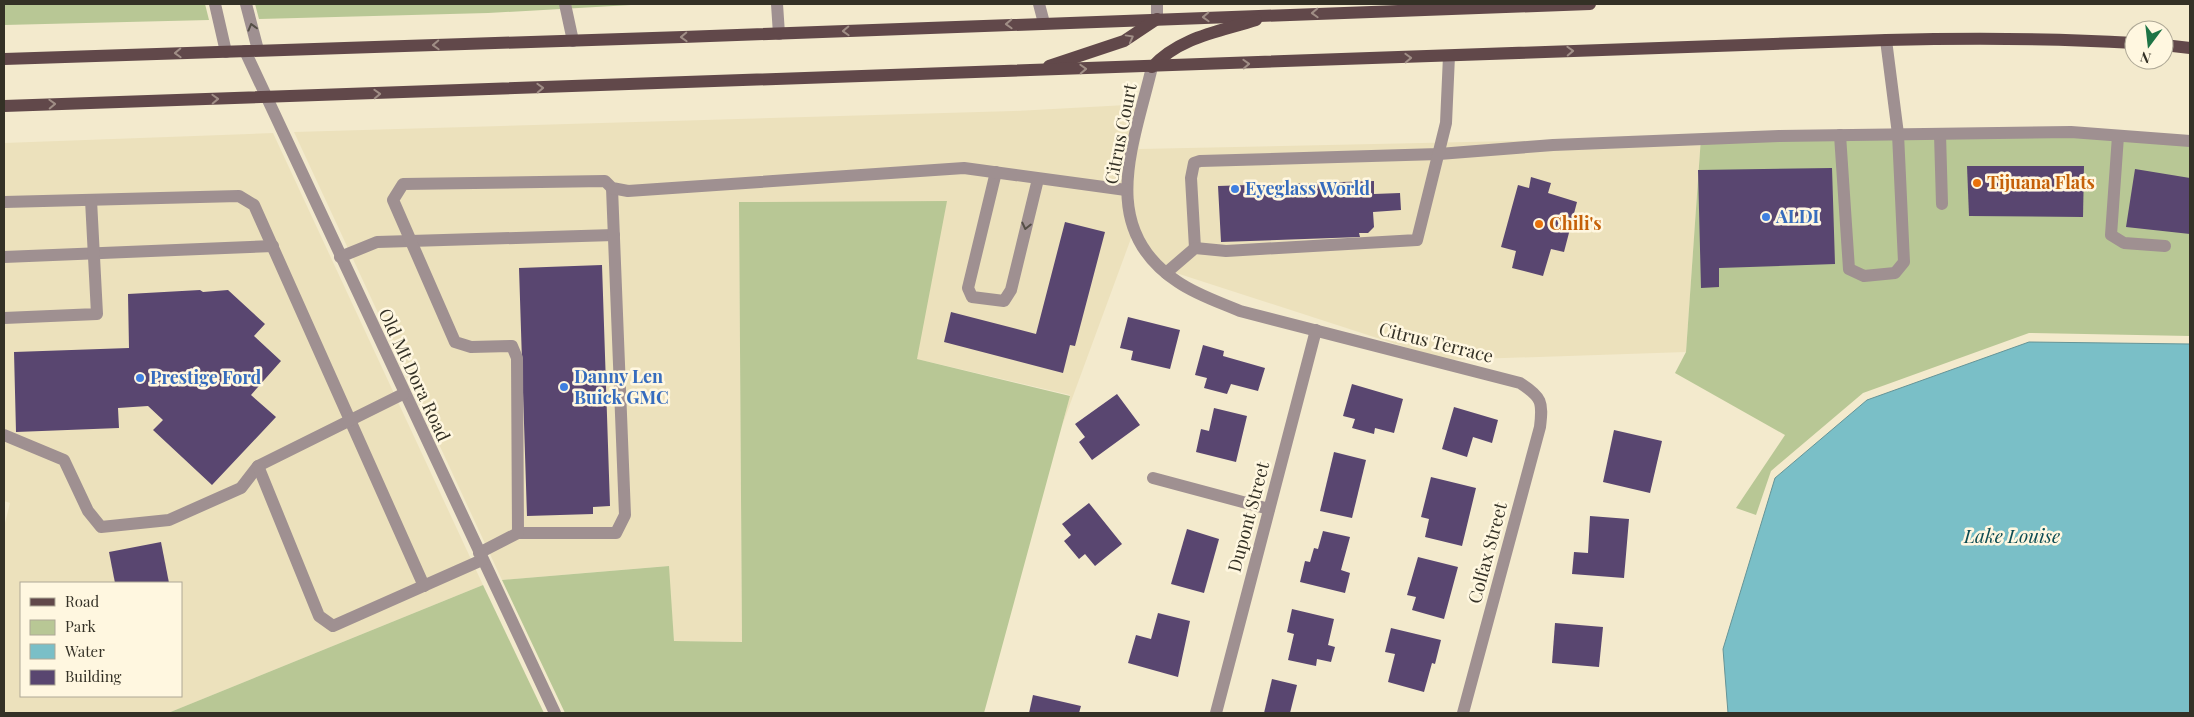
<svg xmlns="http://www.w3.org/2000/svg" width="2194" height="717" font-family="'Playfair Display',serif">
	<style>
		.built { fill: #ece1bc; fill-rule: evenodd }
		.green { fill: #b8c795 }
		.water { fill: #7abfc7; stroke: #659497 }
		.building { fill: #594670 }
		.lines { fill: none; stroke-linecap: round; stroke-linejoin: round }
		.minor { stroke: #9f9091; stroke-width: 12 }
		.major { stroke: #61484a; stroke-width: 12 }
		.oneway { stroke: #a08e86 }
		.oneway2 { stroke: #544e46 }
		.food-dot { fill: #e8710a; stroke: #fff7e0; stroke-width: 2 }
		.shop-dot { fill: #3f7fe0; stroke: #fff7e0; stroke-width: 2 }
		.labels { text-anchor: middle; stroke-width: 5; stroke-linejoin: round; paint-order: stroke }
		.street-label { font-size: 18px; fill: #343126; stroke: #fff7e0 }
		.food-label { font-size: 18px; font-weight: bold; fill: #c56008; stroke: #fff7e0; text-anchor: start }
		.shop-label { font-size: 18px; font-weight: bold; fill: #366cbe; stroke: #fff7e0; text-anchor: start }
		.water-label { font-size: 19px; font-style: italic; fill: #0d4c53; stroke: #fff7e0 }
	</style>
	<rect width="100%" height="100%" fill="#f3eacd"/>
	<g class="built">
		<polygon points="1145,104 1139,149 1701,137 1686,352 1445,360 1170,271 1144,242 1137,222 1062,426 1070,395 917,359 739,202 742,642 674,641 668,566 502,580 294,132 1014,111"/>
		<path d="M273,133L483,585L168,713H4V527L10,503L4,501V143ZM21,583H181V696H21Z"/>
	</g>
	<g class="green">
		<polygon points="4,4 205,4 209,20 4,25"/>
		<polygon points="255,4 630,4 631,5 488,13 259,19"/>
		<polygon points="2190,136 2190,336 2029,333 1863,393 1771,471 1756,515 1736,508 1785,435 1675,373 1686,352 1701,137"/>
		<polygon points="947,201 917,359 1070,396 984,713 565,713 502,580 669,566 674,641 742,642 739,202"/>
		<polygon points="483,585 544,713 168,713"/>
	</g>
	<polygon class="water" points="2029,342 2190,344 2190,713 1728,713 1723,649 1775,478 1867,400"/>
	<g class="building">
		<polygon points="1967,166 2084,166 2083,217 1969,216"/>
		<polygon points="1832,168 1835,264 1719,268 1719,287 1701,288 1698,170"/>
		<polygon points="2135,169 2190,178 2190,234 2126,227"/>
		<polygon points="1531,177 1551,183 1548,193 1577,202 1564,252 1551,249 1543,276 1512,268 1516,251 1501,247 1518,185 1529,188"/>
		<polygon points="1374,181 1374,194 1400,193 1401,210 1373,212 1374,227 1368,233 1359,233 1360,237 1221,242 1218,186"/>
		<polygon points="1065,222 1105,232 1075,346 1070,345 1063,373 944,342 951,312 1036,334"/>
		<polygon points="602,265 610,506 593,507 593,514 527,516 519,268"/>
		<polygon points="200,290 203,292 228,290 265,324 254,336 281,361 251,395 276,417 212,485 153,430 163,420 148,406 118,408 119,428 16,432 14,352 129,348 128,294"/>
		<polygon points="1128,317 1180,330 1170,369 1131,360 1133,351 1120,348"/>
		<polygon points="1203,345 1224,351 1223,356 1265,368 1258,391 1231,384 1227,394 1204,388 1207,378 1195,375"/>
		<polygon points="1352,384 1403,399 1394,433 1375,428 1374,434 1352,428 1355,419 1343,416"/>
		<polygon points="1117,394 1140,425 1092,460 1079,442 1085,437 1075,424"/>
		<polygon points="1454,407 1498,420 1492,443 1473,437 1467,457 1442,449"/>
		<polygon points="1214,408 1247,416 1236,462 1196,452 1201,429 1209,431"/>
		<polygon points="1614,430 1662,441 1650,493 1603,482"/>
		<polygon points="1334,452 1366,460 1352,518 1320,511"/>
		<polygon points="1431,477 1476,488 1462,546 1425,537 1429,519 1421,517"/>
		<polygon points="1089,503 1122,544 1095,566 1085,554 1079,559 1064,541 1071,535 1062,524"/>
		<polygon points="1590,516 1629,519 1624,578 1572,574 1574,552 1588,553"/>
		<polygon points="1187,529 1219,539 1204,593 1171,584"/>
		<polygon points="1323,531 1350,537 1341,570 1350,573 1345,593 1300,582 1305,561 1310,562 1314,548 1318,549"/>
		<polygon points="161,542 169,583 115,583 109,552"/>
		<polygon points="1418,557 1458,567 1444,619 1412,610 1416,597 1407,595"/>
		<polygon points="1292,609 1334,619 1328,645 1335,647 1331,662 1317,659 1316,666 1288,660 1294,634 1287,632"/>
		<polygon points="1158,613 1190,621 1178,677 1128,663 1136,635 1151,639"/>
		<polygon points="1555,623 1603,627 1599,667 1552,663"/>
		<polygon points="1391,628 1441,640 1435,664 1432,663 1424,692 1388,682 1395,654 1385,652"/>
		<polygon points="1272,679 1297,685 1290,713 1264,713"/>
		<polygon points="1033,695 1081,706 1079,713 1029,713"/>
	</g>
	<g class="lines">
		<g class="minor">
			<polyline points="215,4 226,52"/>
			<polyline points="246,4 258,50"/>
			<polyline points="565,4 573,41"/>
			<polyline points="777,4 779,34"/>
			<polyline points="1039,4 1044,23"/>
			<polyline points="1157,4 1157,19"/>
			<polyline points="245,51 555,713"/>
			<path d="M1152,67C1134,144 1096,228 1178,282C1197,295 1219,302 1240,311L1520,383C1542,397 1543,402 1540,427L1463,713"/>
			<polyline points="1940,134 1942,204"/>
			<polyline points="1840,135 1849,269 1864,276 1895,273 1904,262 1898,134 1886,40"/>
			<polyline points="2118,136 2111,235 2124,243 2165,246"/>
			<polyline points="996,172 968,288 972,297 1004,301 1011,290 1038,179"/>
			<polyline points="4,202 239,196 254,205 424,586"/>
			<polyline points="1195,248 1191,178 1194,163 1200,161 1439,154 1553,145 1779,136 2071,132 2190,141"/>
			<polyline points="4,257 273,246"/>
			<polyline points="340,257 377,242 614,235"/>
			<polyline points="1166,273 1195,248 1226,251 1417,240 1446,123 1449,56"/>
			<polyline points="4,318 97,314 91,200"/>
			<polyline points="4,435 64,460 88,511 101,527 169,520 241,488 258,466 403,394"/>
			<polyline points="258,466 319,616 333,626 482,560"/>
			<polyline points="1153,478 1269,509"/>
			<polyline points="518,533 616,533 625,515 612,188"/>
			<polyline points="479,553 518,533 517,358 512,346 471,347 455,342 393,200 403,184 605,181 612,188 628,191 964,168 1126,190"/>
			<polyline points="1216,713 1316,330"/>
		</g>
		<g class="major">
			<polyline points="2164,45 2190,48"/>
			<polyline points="4,59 683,37 1590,4"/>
			<polyline points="1049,66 1124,41 1157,19"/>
			<path d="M1152,67C1180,37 1218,32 1256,20"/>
			<path d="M4,106L1886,40C1969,38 2051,38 2134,43"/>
		</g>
	</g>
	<defs><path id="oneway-chevron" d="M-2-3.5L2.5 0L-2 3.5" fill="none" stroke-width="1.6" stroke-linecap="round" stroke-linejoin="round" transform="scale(1.25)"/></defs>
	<g class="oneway">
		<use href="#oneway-chevron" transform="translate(1315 13) rotate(178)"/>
		<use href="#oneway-chevron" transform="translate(1206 17) rotate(178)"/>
		<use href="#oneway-chevron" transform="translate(1009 24) rotate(178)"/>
		<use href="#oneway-chevron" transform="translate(846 31) rotate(178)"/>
		<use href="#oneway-chevron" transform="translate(684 37) rotate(178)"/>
		<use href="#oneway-chevron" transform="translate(1130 38) rotate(-29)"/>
		<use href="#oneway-chevron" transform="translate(436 45) rotate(178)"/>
		<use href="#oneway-chevron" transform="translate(1570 51) rotate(-2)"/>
		<use href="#oneway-chevron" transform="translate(178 53) rotate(178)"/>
		<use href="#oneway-chevron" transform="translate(1408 58) rotate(-2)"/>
		<use href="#oneway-chevron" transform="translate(1246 64) rotate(-2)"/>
		<use href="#oneway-chevron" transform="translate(1083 69) rotate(-2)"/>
		<use href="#oneway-chevron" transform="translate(540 88) rotate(-2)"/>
		<use href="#oneway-chevron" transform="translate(377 94) rotate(-2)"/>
		<use href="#oneway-chevron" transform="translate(215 99) rotate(-2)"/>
		<use href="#oneway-chevron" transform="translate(52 104) rotate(-2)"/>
	</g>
	<g class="oneway2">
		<use href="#oneway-chevron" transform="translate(252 27) rotate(-105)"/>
		<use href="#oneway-chevron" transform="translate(1026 226) rotate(103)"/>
	</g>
	<g class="food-dot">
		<circle cx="1977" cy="183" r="5"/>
		<circle cx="1539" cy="224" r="5"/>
	</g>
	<g class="shop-dot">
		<circle cx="1235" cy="189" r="5"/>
		<circle cx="1766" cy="217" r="5"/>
		<circle cx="140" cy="378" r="5"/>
		<circle cx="564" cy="387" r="5"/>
	</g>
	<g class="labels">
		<g class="street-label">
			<text transform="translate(1121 134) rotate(-79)" y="6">Citrus Court</text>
			<text transform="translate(1436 343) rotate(14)" y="6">Citrus Terrace</text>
			<text transform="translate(414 375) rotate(65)" y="6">Old Mt Dora Road</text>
			<text transform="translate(1249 517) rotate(-75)" y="6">Dupont Street</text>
			<text transform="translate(1488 553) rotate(-75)" y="6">Colfax Street</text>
		</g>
		<g class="food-label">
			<text x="1987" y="189">Tijuana Flats</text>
			<text x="1549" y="230">Chili's</text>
		</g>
		<g class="shop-label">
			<text x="1245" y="195">Eyeglass World</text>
			<text x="1776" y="223">ALDI</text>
			<text x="574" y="383">Danny Len<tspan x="574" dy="21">Buick GMC</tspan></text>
			<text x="150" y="384">Prestige Ford</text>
		</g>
		<g class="water-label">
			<text x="2012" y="543">Lake Louise</text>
		</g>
	</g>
	<rect width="2194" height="717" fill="none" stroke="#343126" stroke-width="10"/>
	<rect x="20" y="582" width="162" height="115" fill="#fff7e0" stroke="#aea896"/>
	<rect x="30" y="598" width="25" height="8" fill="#61484a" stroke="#aea896"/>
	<text x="65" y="607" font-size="15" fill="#343126">Road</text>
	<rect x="30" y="620" width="25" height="15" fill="#b8c795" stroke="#aea896"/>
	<text x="65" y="632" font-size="15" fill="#343126">Park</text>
	<rect x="30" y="644" width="25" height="15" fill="#7abfc7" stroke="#aea896"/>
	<text x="65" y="657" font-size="15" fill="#343126">Water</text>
	<rect x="30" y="670" width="25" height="15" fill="#594670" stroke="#aea896"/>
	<text x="65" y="682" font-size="15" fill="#343126">Building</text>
	<g transform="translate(2149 45) rotate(195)"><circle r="24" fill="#fff7e0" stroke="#aea896"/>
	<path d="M0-4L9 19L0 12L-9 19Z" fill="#1e7446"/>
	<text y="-8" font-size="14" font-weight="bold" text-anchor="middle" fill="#343126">N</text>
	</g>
</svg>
